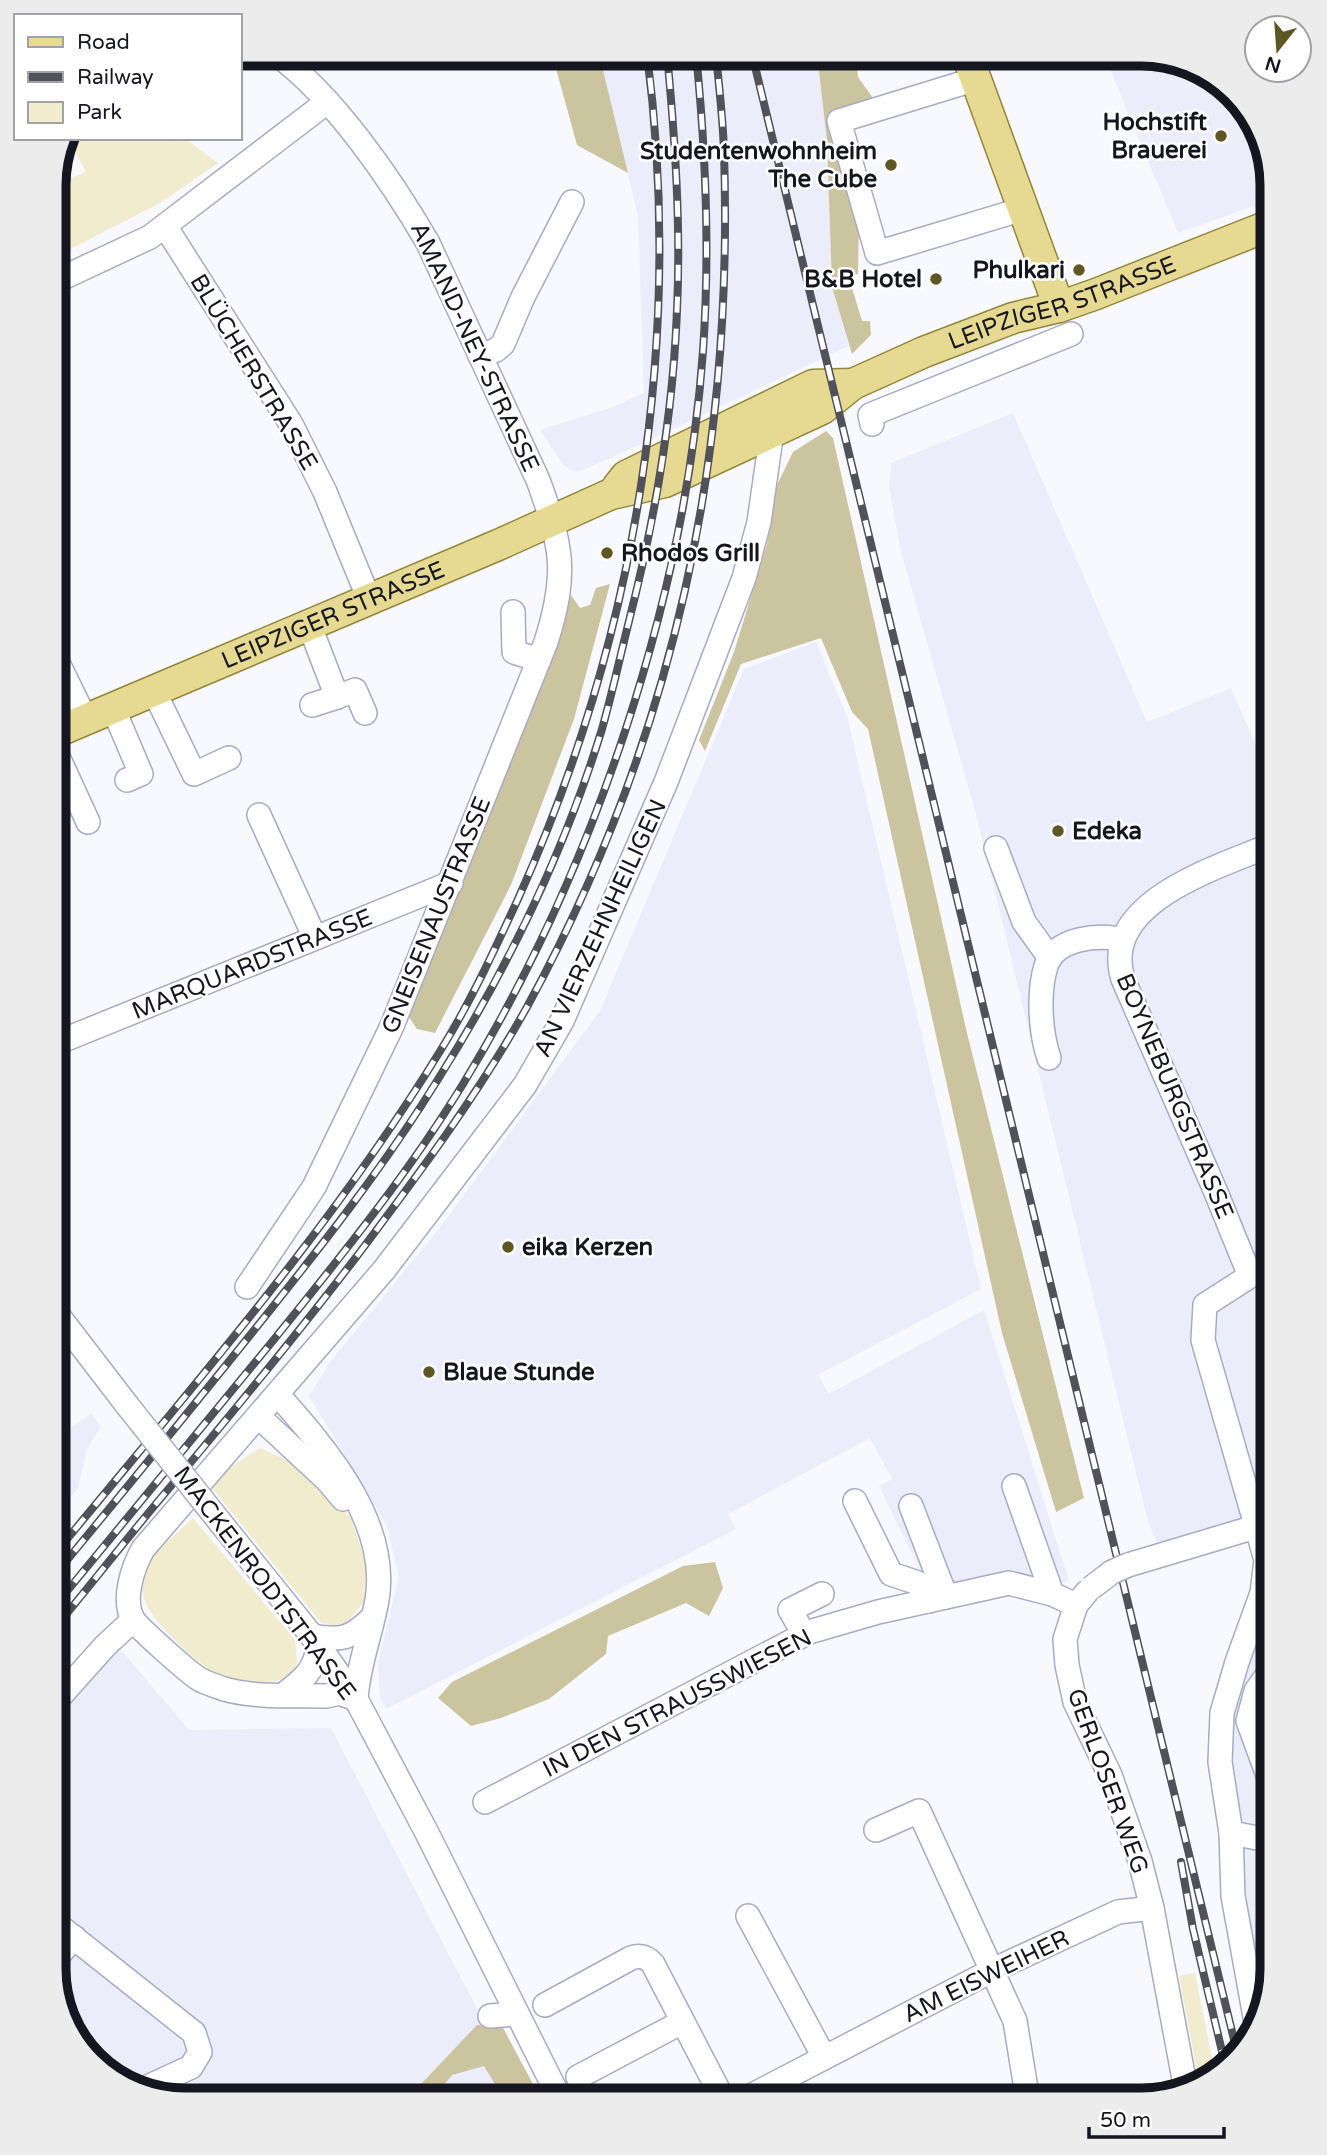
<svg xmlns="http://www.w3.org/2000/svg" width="1327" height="2155" font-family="'Varela Round',sans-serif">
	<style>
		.built { fill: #ebedfb }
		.green { fill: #f0eccd }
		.forest { fill: #cac49f }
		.water { fill: #bdc1e5 }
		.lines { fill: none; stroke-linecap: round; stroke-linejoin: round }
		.minor-casing { stroke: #a7abc4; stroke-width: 26 }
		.major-casing { stroke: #92863b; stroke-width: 33 }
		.minor { stroke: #fff; stroke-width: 23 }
		.major { stroke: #e6da92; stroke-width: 30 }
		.rail-casing { stroke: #505159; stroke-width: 8 }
		.rail { stroke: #fff; stroke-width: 5; stroke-dasharray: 16; stroke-linecap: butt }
		.minor-bridge-casing { stroke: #a7abc4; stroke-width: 26; stroke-linecap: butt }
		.minor-bridge { stroke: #fff; stroke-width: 23 }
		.poi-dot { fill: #5f5723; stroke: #fff; stroke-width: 2.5 }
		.labels { text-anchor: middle; stroke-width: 5; stroke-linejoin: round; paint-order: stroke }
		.poi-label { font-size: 24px; font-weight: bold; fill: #15161f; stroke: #fff; text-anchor: end }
		.street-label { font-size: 24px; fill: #15161f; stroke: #fff }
		.rim { fill: none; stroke: #15161f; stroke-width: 9 }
	</style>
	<rect width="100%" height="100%" fill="#f8f9ff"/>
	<g class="built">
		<polygon points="599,54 830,54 827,140 832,287 849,346 637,446 581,471 573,471 564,466 540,430 613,407 644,393 638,216"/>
		<polygon points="1104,55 1150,55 1214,76 1259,127 1273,186 1273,199 1178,233"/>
		<polygon points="1013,413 1147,722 1231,688 1273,785 1273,1504 1240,1523 1157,1543 1147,1518 976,814 900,548 889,486 891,463"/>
		<polygon points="816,642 847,716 981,1289 818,1375 829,1394 984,1310 1069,1581 936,1603 879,1486 892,1479 870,1438 728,1514 736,1529 386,1709 380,1696 378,1663 399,1577 386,1524 309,1396 330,1362 438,1230 600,1011 744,669"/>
		<polygon points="91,1413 101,1427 87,1449 78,1488 54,1515 54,1420 65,1432"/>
		<polygon points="1273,1518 1273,1969 1257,2028 1220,1762 1262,1593 1255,1527"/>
		<polygon points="105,1631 189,1730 331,1728 525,2101 178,2100 113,2079 68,2028 54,1969 54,1691"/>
	</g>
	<g class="green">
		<polygon points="72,138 184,138 218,163 160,203 55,257 55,185 86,172 70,143"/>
		<polygon points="260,1448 306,1469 351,1518 366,1564 364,1602 349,1620 338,1627 321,1623 213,1489 221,1473"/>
		<path d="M193,1518L295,1640L297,1663L290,1678C270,1683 252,1686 231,1681C209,1676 152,1623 145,1601C141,1592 141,1573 146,1564C153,1552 182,1529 193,1518Z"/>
		<polygon points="1273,1960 1273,1970 1265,1997 1260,1965"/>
		<polygon points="1195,1973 1215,2072 1200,2087 1179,1976"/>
	</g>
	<g class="forest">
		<polygon points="552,54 599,54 628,173 577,145"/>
		<polygon points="817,54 856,54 858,77 877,104 848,124 860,166 858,274 849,278 862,321 870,321 871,335 852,354 832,287 827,140"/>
		<polygon points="826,431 833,438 967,1033 1084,1498 1056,1512 1002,1333 868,729 852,712 821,638 741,664 705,751 699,740 734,652 767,544 776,487 793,452"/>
		<polygon points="610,584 574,719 511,885 435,1033 417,1029 407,1014 571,595 580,608 590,605 596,588"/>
		<polygon points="715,1562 723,1588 709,1616 686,1603 608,1636 606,1654 549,1699 501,1718 471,1726 438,1698 452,1682 683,1566"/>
		<polygon points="477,2025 502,2026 542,2101 505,2101 484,2066 452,2075 431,2101 405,2101"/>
	</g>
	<polygon class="water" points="1273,1286 1273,1311 1271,1311 1262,1305 1260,1297 1263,1290"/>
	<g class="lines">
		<defs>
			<g id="minor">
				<polyline points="976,79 839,121 877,253 1023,209"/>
				<polyline points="165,226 291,424 325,492 369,599"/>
				<polyline points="54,282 150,237 327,102"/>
				<polyline points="480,356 496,350 503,344 523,297 572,202"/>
				<polyline points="872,424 870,415 1071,334"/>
				<polyline points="513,612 514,652 539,660"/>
				<polyline points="309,624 337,697 312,705"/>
				<polyline points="54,655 86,720"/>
				<polyline points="154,691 194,774 229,758"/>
				<polyline points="337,697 355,690 365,713"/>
				<polyline points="113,708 141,774 127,780"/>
				<polyline points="54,748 88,822"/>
				<polyline points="259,815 315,938"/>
				<polyline points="996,848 1024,922 1050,958"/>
				<polyline points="54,1044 451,883"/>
				<path d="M1049,1058C1040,1032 1038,992 1046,966C1054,938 1101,933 1123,940"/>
				<path d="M247,1287L314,1187L392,1026L546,642C568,573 562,546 538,480L428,243C392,181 334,96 276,54"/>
				<polyline points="54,1310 127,1405"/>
				<path d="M278,1395C326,1449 390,1522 377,1600C371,1634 358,1665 356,1699"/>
				<polyline points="259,1417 327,1480 343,1499"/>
				<polyline points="1014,1486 1052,1594"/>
				<polyline points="855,1501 891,1574 918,1583 929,1601"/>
				<polyline points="911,1506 946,1597"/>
				<polyline points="220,1522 312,1636 356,1699 427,1833 561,2101"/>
				<polyline points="1128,1565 1255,1527 1273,1518"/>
				<polyline points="1086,1593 1076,1605 1065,1639 1067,1665 1075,1702 1110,1775 1140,1861 1152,1908 1186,2090"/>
				<polyline points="804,1634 790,1610 822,1594"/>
				<path d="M312,1636C342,1641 350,1639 372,1618"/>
				<path d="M283,1695C302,1681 317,1669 318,1644"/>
				<path d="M356,1699L339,1693L327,1696C294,1695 256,1698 224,1689C216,1686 206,1683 199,1679C189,1673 141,1630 134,1621C121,1601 133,1567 143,1549L384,1270L525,1085L562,1021L666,782L744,578L759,522L772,431"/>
				<polyline points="54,1703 105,1646 133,1620"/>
				<polyline points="1273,1789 1248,1721 1256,1691 1273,1667"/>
				<polyline points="485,1802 809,1632 878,1612 1009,1583 1052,1594 1076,1605"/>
				<polyline points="876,1830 919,1811 1015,2021 1028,2101"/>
				<polyline points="1231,1833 1273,1841"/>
				<polyline points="748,1916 824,2057"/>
				<polyline points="54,1922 194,2033 200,2052 191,2067 143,2089"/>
				<polyline points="54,1961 74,1937"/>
				<path d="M545,2005L631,1958C640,1955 646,1956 653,1964L724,2101"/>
				<polyline points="490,2016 515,2014"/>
				<path d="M1257,2028L1233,1896L1231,1833L1220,1762L1222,1713L1237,1662L1262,1593L1266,1560L1203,1340L1205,1305L1250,1276L1215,1190L1123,979C1099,901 1220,867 1273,844"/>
				<polyline points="578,2077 682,2022"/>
				<polyline points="741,2101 993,1970 1118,1912 1152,1908"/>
			</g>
			<g id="major">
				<polyline points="967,55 1059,307"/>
				<polyline points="618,486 626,476 813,385 853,384"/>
				<path id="s1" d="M54,733L498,545L611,494L665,482L822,409L853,384L924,352L1013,318L1059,307L1096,294L1273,224"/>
			</g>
		</defs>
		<use href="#minor" class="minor-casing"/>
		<use href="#major" class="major-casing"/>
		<use href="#minor" class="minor"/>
		<use href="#major" class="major"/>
		<defs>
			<g id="rail">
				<polyline points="752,54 1237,2052"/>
				<path d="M54,1555C188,1391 331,1230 442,1048C471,1001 495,949 518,899C637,635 684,342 647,54"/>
				<path d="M54,1576C123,1492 191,1409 259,1324C323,1244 386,1164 440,1076C507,969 565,850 602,729C612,694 620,657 629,621C655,519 673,416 677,310C681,225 675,139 667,54"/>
				<path d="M54,1607C128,1517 202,1427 276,1337C342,1255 408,1174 463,1084C593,871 685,601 703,351C710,252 706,153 696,54"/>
				<path d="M54,1629C88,1588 121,1546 155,1505C224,1423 292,1341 357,1256C417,1176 478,1095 527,1007C674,738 734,457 724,152C723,119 719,87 716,54"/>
				<polyline points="1181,1862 1193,1929 1225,2064"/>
			</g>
		</defs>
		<use href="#rail" class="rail-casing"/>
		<use href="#rail" class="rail"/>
		<defs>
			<g id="minor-bridge">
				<polyline points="127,1405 220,1522"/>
				<polyline points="1091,1588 1112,1572 1128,1565"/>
			</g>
		</defs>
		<use href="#minor-bridge" class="minor-bridge-casing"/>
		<use href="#minor-bridge" class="minor-bridge"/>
	</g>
	<g class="poi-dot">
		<circle cx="1221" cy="136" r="7"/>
		<circle cx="891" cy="165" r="7"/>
		<circle cx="1079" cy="270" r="7"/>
		<circle cx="936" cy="279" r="7"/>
		<circle cx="607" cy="553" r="7"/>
		<circle cx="1058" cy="831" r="7"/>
		<circle cx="508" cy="1247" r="7"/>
		<circle cx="429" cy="1372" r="7"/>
	</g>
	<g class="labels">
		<g class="poi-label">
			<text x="1207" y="130">Hochstift<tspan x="1207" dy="28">Brauerei</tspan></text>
			<text x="877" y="159">Studentenwohnheim<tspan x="877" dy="28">The Cube</tspan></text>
			<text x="1065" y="278">Phulkari</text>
			<text x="922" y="287">B&amp;B Hotel</text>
			<text x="621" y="561" text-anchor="start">Rhodos Grill</text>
			<text x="1072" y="839" text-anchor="start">Edeka</text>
			<text x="522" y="1255" text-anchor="start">eika Kerzen</text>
			<text x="443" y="1380" text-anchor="start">Blaue Stunde</text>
		</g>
		<g class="street-label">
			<text dy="8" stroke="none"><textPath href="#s1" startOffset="1099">LEIPZIGER STRASSE</textPath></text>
			<text transform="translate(475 347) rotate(65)" y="8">AMAND-NEY-STRASSE</text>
			<text transform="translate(254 372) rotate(59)" y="8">BLÜCHERSTRASSE</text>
			<text dy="8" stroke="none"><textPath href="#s1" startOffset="303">LEIPZIGER STRASSE</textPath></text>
			<text transform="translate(436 915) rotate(-68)" y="8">GNEISENAUSTRASSE</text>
			<text transform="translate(600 928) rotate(-65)" y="8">AN VIERZEHNHEILIGEN</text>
			<text transform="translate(252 964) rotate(-22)" y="8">MARQUARDSTRASSE</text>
			<text transform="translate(1175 1096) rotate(67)" y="8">BOYNEBURGSTRASSE</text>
			<text transform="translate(265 1583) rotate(53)" y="8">MACKENRODTSTRASSE</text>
			<text transform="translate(677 1703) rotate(-27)" y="8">IN DEN STRAUSSWIESEN</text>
			<text transform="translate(1108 1781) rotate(70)" y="8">GERLOSER WEG</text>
			<text transform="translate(986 1976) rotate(-26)" y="8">AM EISWEIHER</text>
		</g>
	</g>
	<path d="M0 0H1327V2155H0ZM185 66H1141A119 119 0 0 1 1260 185V1969A119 119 0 0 1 1141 2088H185A119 119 0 0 1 66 1969V185A119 119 0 0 1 185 66Z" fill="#ececed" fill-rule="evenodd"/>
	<path class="rim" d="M185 66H1141A119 119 0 0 1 1260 185V1969A119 119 0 0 1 1141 2088H185A119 119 0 0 1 66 1969V185A119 119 0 0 1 185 66Z"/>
	<rect x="14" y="14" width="228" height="126" fill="#ffffff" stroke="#a1a2a5" stroke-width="2"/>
	<rect x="28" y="37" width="35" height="10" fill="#e6da92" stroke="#a1a2a5" stroke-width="2"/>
	<text x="77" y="49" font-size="21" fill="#15161f">Road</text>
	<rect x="28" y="72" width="35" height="10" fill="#505159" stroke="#a1a2a5" stroke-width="2"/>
	<text x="77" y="84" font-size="21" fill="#15161f">Railway</text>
	<rect x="28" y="102" width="35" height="21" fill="#f0eccd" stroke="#a1a2a5" stroke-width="2"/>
	<text x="77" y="119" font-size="21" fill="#15161f">Park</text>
	<g transform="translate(1278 49) rotate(197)"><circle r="33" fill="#ffffff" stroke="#a1a2a5" stroke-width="2"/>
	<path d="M0-5L12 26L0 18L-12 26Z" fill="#5f5723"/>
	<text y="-10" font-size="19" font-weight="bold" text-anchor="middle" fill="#15161f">N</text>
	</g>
	<path d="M1089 2127v10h135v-10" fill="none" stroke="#15161f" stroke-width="3.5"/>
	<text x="1100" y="2127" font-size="21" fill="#15161f" stroke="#ffffff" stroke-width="5" paint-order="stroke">50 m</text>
</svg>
